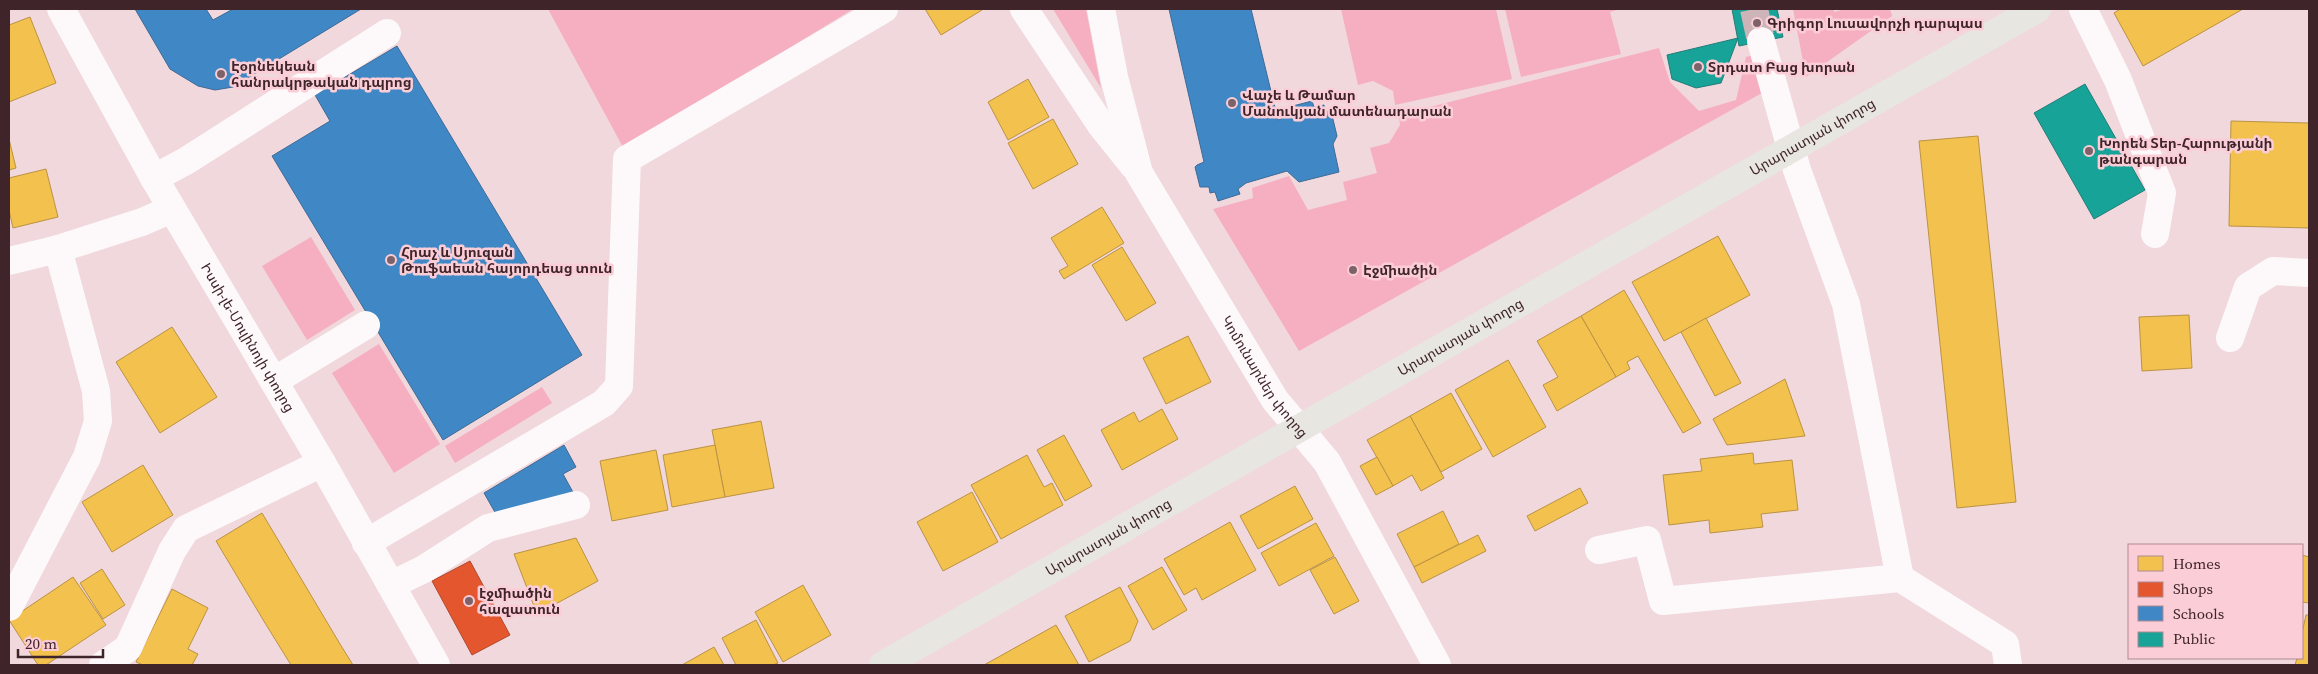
<svg xmlns="http://www.w3.org/2000/svg" width="2318" height="674" font-family="'Source Serif 4','Noto Sans Armenian',serif">
<style>
.green{fill:#f6afc0}
.homes{fill:#f2c14e;stroke:#bc9243}
.shops{fill:#e4572e;stroke:#b2482d}
.schools{fill:#3f88c5;stroke:#3f6a96}
.public{fill:#17a398;stroke:#237d77}
.lines{fill:none;stroke-linecap:round;stroke-linejoin:round}
.minor-tunnel{stroke:#cdb4b9;stroke-width:28;stroke-dasharray:28 14;stroke-linecap:butt}
.minor{stroke:#fdf9fa;stroke-width:28}
.major{stroke:#e8e6e1;stroke-width:28}
.poi-dot{fill:#7d6369;stroke:#fbced7;stroke-width:2}
.labels{text-anchor:middle;stroke-width:5;stroke-linejoin:round;paint-order:stroke}
.poi-label{font-size:14px;font-weight:bold;fill:#3f242a;stroke:#fbced7;text-anchor:start}
.street-label{font-size:14px;fill:#3f242a;stroke:#fbced7}
</style>
<rect width="100%" height="100%" fill="#f0d8dd"/>
<g class="green">
<polygon points="548,9 853,9 624,149"/>
<polygon points="1053,9 1086,9 1101,88"/>
<polygon points="1341,9 1496,9 1512,79 1395,105 1393,91 1373,81 1358,85"/>
<polygon points="1505,9 1620,9 1610,12 1621,54 1521,77"/>
<polygon points="1793,9 1834,9 1834,12 1845,9 1890,9 1892,16 1806,77"/>
<polygon points="1659,48 1670,82 1699,111 1736,100 1746,57 1753,55 1762,93 1299,351 1213,209 1253,198 1252,188 1289,176 1308,210 1347,200 1343,182 1377,173 1370,148 1389,143 1400,125 1399,115"/>
<polygon points="311,237 355,310 307,340 262,266"/>
<polygon points="379,344 440,444 394,473 332,373"/>
<polygon points="542,387 552,403 455,463 445,446"/>
</g>
<g class="homes">
<polygon points="925,9 981,9 982,10 941,35"/>
<polygon points="2120,9 2243,9 2143,66 2114,13"/>
<polygon points="30,17 56,83 9,102 9,25"/>
<polygon points="1028,79 1049,117 1008,140 988,102"/>
<polygon points="1053,119 1078,164 1033,189 1008,143"/>
<polygon points="2231,121 2309,123 2309,228 2229,226"/>
<polygon points="1978,136 2016,502 1957,508 1919,141"/>
<polygon points="9,139 16,168 9,170"/>
<polygon points="46,169 58,217 13,228 9,210 9,178"/>
<polygon points="1102,207 1124,243 1064,279 1059,271 1068,266 1051,238"/>
<polygon points="1718,236 1750,295 1664,341 1632,282"/>
<polygon points="1122,247 1156,303 1126,321 1092,265"/>
<polygon points="1624,290 1701,423 1683,433 1638,356 1627,362 1630,369 1616,377 1581,316"/>
<polygon points="2189,315 2192,368 2142,371 2139,317"/>
<polygon points="1581,316 1616,377 1557,411 1543,385 1558,377 1537,341"/>
<polygon points="1706,318 1741,383 1715,396 1681,332"/>
<polygon points="172,327 217,397 160,433 116,362"/>
<polygon points="1188,336 1211,382 1166,404 1143,358"/>
<polygon points="1508,360 1546,427 1493,457 1455,390"/>
<polygon points="1785,379 1805,436 1727,445 1713,419"/>
<polygon points="1451,393 1482,449 1441,472 1410,416"/>
<polygon points="1162,409 1178,439 1122,470 1101,430 1134,412 1139,422"/>
<polygon points="1410,416 1444,478 1421,491 1412,475 1393,486 1367,440"/>
<polygon points="761,421 774,488 725,497 712,430"/>
<polygon points="1064,435 1092,486 1065,501 1037,450"/>
<polygon points="715,445 725,497 672,507 663,455"/>
<polygon points="656,450 668,510 612,521 600,461"/>
<polygon points="1753,453 1754,464 1792,460 1798,510 1761,514 1763,527 1710,533 1709,520 1669,525 1663,475 1702,471 1700,459"/>
<polygon points="1027,455 1044,487 1052,483 1063,505 1001,539 971,485"/>
<polygon points="1377,457 1393,486 1376,495 1360,466"/>
<polygon points="143,465 173,515 112,552 82,502"/>
<polygon points="1295,486 1313,519 1258,549 1240,516"/>
<polygon points="1580,488 1588,503 1535,531 1527,516"/>
<polygon points="972,492 998,542 943,571 917,522"/>
<polygon points="1443,511 1459,544 1414,567 1397,534"/>
<polygon points="262,513 340,644 353,665 291,665 265,623 216,541"/>
<polygon points="1230,522 1256,570 1202,600 1196,588 1184,595 1164,559"/>
<polygon points="1316,523 1334,556 1279,586 1261,553"/>
<polygon points="1478,535 1486,551 1422,583 1414,567"/>
<polygon points="576,538 598,581 537,614 514,554"/>
<polygon points="2302,555 2309,557 2309,603 2302,602"/>
<polygon points="1335,557 1359,601 1334,614 1310,570"/>
<polygon points="1162,567 1187,610 1153,630 1128,586"/>
<polygon points="102,569 125,605 103,619 80,583"/>
<polygon points="73,577 106,625 46,665 38,665 9,620"/>
<polygon points="803,585 831,635 783,662 755,612"/>
<polygon points="1120,587 1138,621 1130,641 1089,662 1065,616"/>
<polygon points="172,589 208,608 188,649 198,654 192,665 143,665 136,662"/>
<polygon points="2306,615 2309,615 2309,665 2295,665 2297,658 2302,658 2302,633"/>
<polygon points="756,620 778,663 773,665 736,665 722,638"/>
<polygon points="1056,625 1079,665 984,665"/>
<polygon points="714,647 724,665 682,665"/>
</g>
<polygon class="shops" points="470,561 510,635 472,655 432,581"/>
<g class="schools">
<polygon points="135,9 206,9 213,20 233,9 361,9 233,87 215,90 198,86 170,69"/>
<polygon points="1169,9 1251,9 1278,120 1282,119 1281,115 1289,112 1289,107 1312,101 1314,107 1324,105 1325,112 1331,111 1337,136 1333,144 1339,172 1299,182 1287,171 1246,183 1238,189 1240,194 1218,201 1215,192 1210,193 1209,187 1200,187 1195,167 1197,165 1204,162"/>
<polygon points="397,46 582,355 443,440 272,156 330,121 315,95"/>
<polygon points="564,445 576,467 563,474 574,494 500,521 484,493"/>
</g>
<g class="public">
<polygon points="1732,9 1777,9 1783,37 1739,46"/>
<polygon points="1738,38 1721,83 1696,88 1672,79 1667,55"/>
<polygon points="2085,84 2145,190 2094,219 2034,113"/>
</g>
<g class="lines">
<polyline class="minor-tunnel" points="1754,9 1761,41"/>
<g class="minor">
<path id="s1" d="M61 9 154 178 322 463 436 665"/>
<polyline points="1024,9 1101,125 1133,165"/>
<path id="s2" d="M1101 9 1114 77 1139 173 1275 400 1327 462 1437 665"/>
<polyline points="2083,9 2118,80 2162,193 2155,234"/>
<polyline points="154,178 186,161 387,33"/>
<polyline points="9,261 58,249"/>
<polyline points="2230,338 2248,287 2273,271 2309,273"/>
<polyline points="274,381 366,325"/>
<polyline points="366,543 604,403 619,386 627,159 884,9"/>
<polyline points="1599,550 1647,540 1663,601 1900,578 1846,304 1797,170 1761,41"/>
<polyline points="1900,578 2005,644 2008,665"/>
<polyline points="391,585 424,569 488,528 576,505"/>
<polyline points="9,607 87,457 98,421 96,391 58,249 142,222 172,209"/>
<polyline points="103,665 128,648 172,551 186,529 322,463"/>
</g>
<path class="major" id="s3" d="M883 665 2037 9"/>
</g>
<g class="poi-dot">
<circle cx="1757" cy="23" r="5"/>
<circle cx="1698" cy="67" r="5"/>
<circle cx="221" cy="74" r="5"/>
<circle cx="1232" cy="103" r="5"/>
<circle cx="2089" cy="151" r="5"/>
<circle cx="391" cy="260" r="5"/>
<circle cx="1353" cy="270" r="5"/>
<circle cx="469" cy="601" r="5"/>
</g>
<g class="labels">
<g class="poi-label">
<text x="1767" y="28">Գրիգոր Լուսավորչի դարպաս</text>
<text x="231" y="71">Էօրնեկեան<tspan x="231" dy="16">հանրակրթական դպրոց</tspan></text>
<text x="1708" y="72">Տրդատ Բաց խորան</text>
<text x="1242" y="100">Վաչե և Թամար<tspan x="1242" dy="16">Մանուկյան մատենադարան</tspan></text>
<text x="2099" y="148">Խորեն Տեր-Հարությանի<tspan x="2099" dy="16">թանգարան</tspan></text>
<text x="401" y="257">Հրաչ և Սյուզան<tspan x="401" dy="16">Թուֆաեան հայորդեաց տուն</tspan></text>
<text x="1363" y="275">Էջմիածին</text>
<text x="479" y="598">էջմիածին<tspan x="479" dy="16">հազատուն</tspan></text>
</g>
<g class="street-label">
<text dy="5" stroke="none"><textPath href="#s3" startOffset="1069">Արարատյան փողոց</textPath></text>
<text dy="5" stroke="none"><textPath href="#s3" startOffset="664">Արարատյան փողոց</textPath></text>
<text dy="5" stroke="none"><textPath href="#s1" startOffset="378">Իսսի-լե-Մուլինոյի փողոց</textPath></text>
<text dy="5" stroke="none"><textPath href="#s2" startOffset="408">Կոմունարներ փողոց</textPath></text>
<text dy="5" stroke="none"><textPath href="#s3" startOffset="259">Արարատյան փողոց</textPath></text>
</g>
</g>
<rect width="2318" height="674" fill="none" stroke="#3f242a" stroke-width="20"/>
<rect x="2128" y="544" width="175" height="115" fill="#fbced7" stroke="#b08a92"/>
<rect x="2138" y="556" width="25" height="15" fill="#f2c14e" stroke="#b08a92"/>
<text x="2173" y="569" font-size="15" fill="#3f242a">Homes</text>
<rect x="2138" y="582" width="25" height="15" fill="#e4572e" stroke="#b08a92"/>
<text x="2173" y="594" font-size="15" fill="#3f242a">Shops</text>
<rect x="2138" y="606" width="25" height="15" fill="#3f88c5" stroke="#b08a92"/>
<text x="2173" y="619" font-size="15" fill="#3f242a">Schools</text>
<rect x="2138" y="632" width="25" height="15" fill="#17a398" stroke="#b08a92"/>
<text x="2173" y="644" font-size="15" fill="#3f242a">Public</text>
<path d="M18 649v8h85v-8" fill="none" stroke="#3f242a" stroke-width="2.5"/>
<text x="25" y="649" font-size="15" fill="#3f242a" stroke="#fbced7" stroke-width="4" paint-order="stroke">20 m</text>
</svg>
